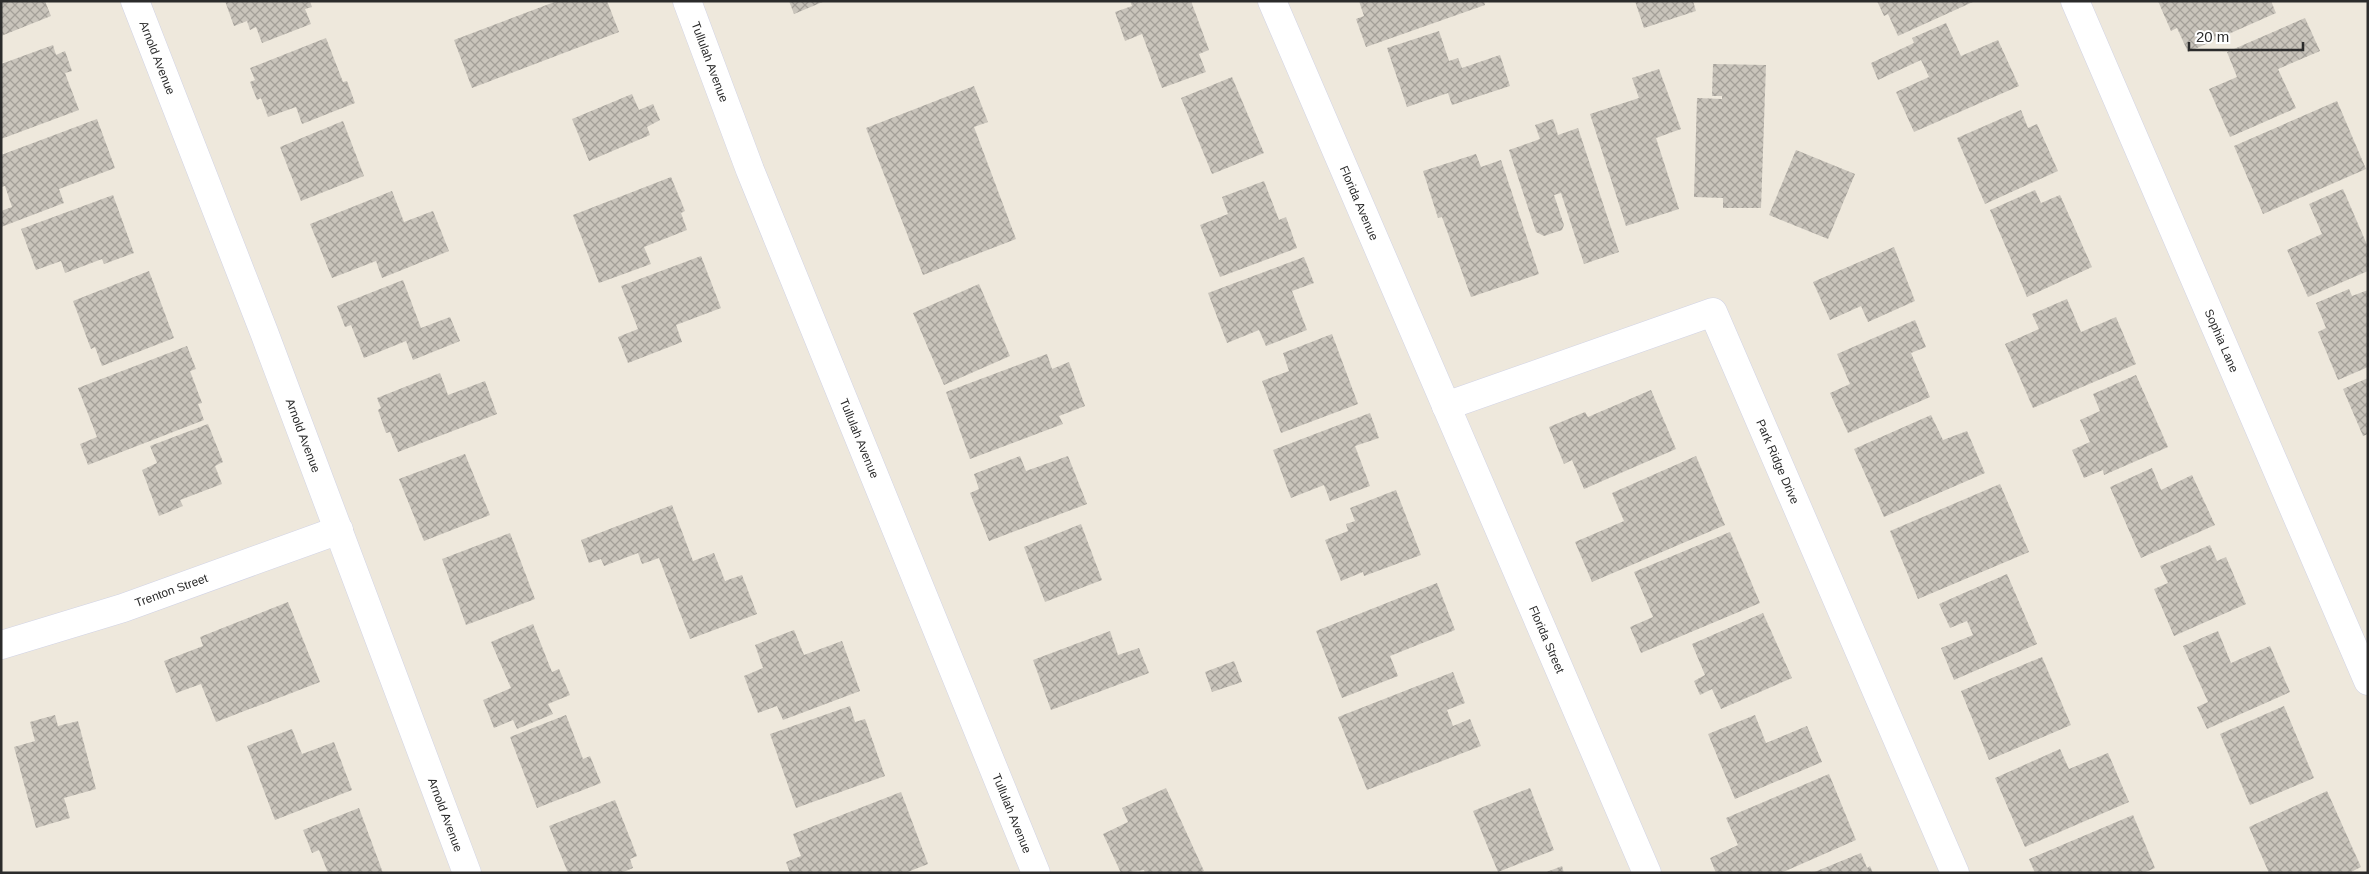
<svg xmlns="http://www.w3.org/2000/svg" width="2369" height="874" font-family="Arial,sans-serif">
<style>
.building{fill:url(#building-cross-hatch)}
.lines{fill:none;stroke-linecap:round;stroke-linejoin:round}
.street-casing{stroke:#d1d3e5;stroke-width:29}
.street{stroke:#fff;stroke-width:28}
.labels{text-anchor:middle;stroke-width:5;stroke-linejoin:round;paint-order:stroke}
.street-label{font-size:12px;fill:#2b2b2b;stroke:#fff}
</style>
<defs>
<pattern id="building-cross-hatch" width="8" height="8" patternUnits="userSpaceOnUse" patternTransform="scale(1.25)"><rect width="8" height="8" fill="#c9c4bb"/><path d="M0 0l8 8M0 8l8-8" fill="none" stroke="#a39f98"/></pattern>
</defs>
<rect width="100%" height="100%" fill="#eee8dc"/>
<g class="building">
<polygon points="1,1 45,1 51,16 1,36"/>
<polygon points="225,1 310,1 312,7 305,9 311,24 262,43 256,27 250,30 247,21 234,26"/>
<polygon points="557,1 607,1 619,32 472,88 454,40"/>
<polygon points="789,1 825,1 794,14"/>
<polygon points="1130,1 1191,1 1209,50 1199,54 1206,72 1162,88 1142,34 1125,41 1115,12 1132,6"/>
<polygon points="1359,1 1484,1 1485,5 1366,47 1356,19 1364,16"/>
<polygon points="1635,1 1693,1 1696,11 1644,28"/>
<polygon points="1877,1 1975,1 1898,36 1888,14 1884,16"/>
<polygon points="2158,1 2271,1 2276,13 2188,52 2177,28 2171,31"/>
<polygon points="2305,18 2320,51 2278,69 2296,108 2230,137 2209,89 2237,77 2227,52"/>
<polygon points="1946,23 1961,56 1998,40 2019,86 1914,132 1896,92 1929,77 1921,60 1878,80 1871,63 1914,43 1912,38"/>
<polygon points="1439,31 1449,61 1458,58 1462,68 1500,55 1510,86 1452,105 1448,93 1407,107 1387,48"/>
<polygon points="326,38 343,82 347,81 355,103 302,124 296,107 268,117 261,98 257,100 250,82 255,80 250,68"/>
<polygon points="53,45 56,55 65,51 72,71 65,73 79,110 1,139 1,64"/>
<polygon points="1713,64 1766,65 1761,208 1723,208 1723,198 1694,197 1697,98 1722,99 1722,96 1712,96"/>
<polygon points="1659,69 1681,129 1656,138 1679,209 1626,226 1590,114 1639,98 1632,78"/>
<polygon points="1232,77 1264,153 1212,174 1181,98"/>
<polygon points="974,86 988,122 974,127 1016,239 923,275 866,128"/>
<polygon points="632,94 639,110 653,104 660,120 647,127 650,135 589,161 572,119"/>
<polygon points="2337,101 2366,169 2263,214 2234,146"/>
<polygon points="2021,110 2028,128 2037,124 2058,171 1985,204 1957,138"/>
<polygon points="97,119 115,168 59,189 64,203 1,227 1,211 12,207 5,186 1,187 1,155"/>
<polygon points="1553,119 1558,135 1578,128 1619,252 1584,264 1561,193 1554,195 1564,225 1562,230 1544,236 1536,232 1509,150 1540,139 1535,125"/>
<polygon points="343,121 364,176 301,201 280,147"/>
<polygon points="1796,150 1855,174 1828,239 1769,215"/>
<polygon points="1476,154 1481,167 1501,160 1539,274 1471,297 1442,217 1438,218 1423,171"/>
<polygon points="671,177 685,211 681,213 687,230 644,247 651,264 599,283 573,215"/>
<polygon points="1264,181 1279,220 1286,217 1297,248 1220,277 1200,225 1228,214 1222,197"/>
<polygon points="2343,189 2368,247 2368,271 2308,297 2287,250 2322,234 2309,204"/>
<polygon points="2035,190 2041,203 2060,195 2092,267 2027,297 1990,210"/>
<polygon points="392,191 404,222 433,211 449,251 382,278 376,261 332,278 310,224"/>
<polygon points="113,195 134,253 104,264 102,259 65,273 61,261 36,270 21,229"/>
<polygon points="1894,247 1915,301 1868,322 1861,306 1830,320 1813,282"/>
<polygon points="701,256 721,308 676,325 682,342 628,363 618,337 638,329 621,286"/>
<polygon points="1304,257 1314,283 1292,291 1307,330 1266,346 1259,330 1227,343 1208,293"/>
<polygon points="149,271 174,338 102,366 95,347 91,349 73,301"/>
<polygon points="403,280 421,328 450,317 460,341 413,360 406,341 364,358 351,325 345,327 337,306"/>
<polygon points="979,284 1010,356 944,385 913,313"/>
<polygon points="2349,289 2352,296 2368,290 2368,367 2338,380 2318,332 2326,328 2316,303"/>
<polygon points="2067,299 2081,332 2116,317 2136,364 2033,408 2005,344 2039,329 2032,314"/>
<polygon points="1915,320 1926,347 1911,353 1930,397 1848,433 1830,393 1850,384 1837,354"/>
<polygon points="1332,334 1358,404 1281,433 1262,381 1289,371 1283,353"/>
<polygon points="187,346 196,369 190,371 202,403 198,404 204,420 88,465 80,444 97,437 78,388"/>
<polygon points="1047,354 1052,369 1069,362 1085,406 1059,416 1063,424 970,459 946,392"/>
<polygon points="440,373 448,395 485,381 497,414 398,452 390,432 386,433 378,410 381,408 377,398"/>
<polygon points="2136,375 2168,447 2104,475 2103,470 2084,478 2072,450 2090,442 2080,420 2100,411 2093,394"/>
<polygon points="2368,378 2368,434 2363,436 2343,389"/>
<polygon points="1651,390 1676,449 1584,489 1572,460 1564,464 1549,427 1585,412 1588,417"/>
<polygon points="1370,413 1379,438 1355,446 1370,486 1330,501 1324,485 1291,498 1273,450"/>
<polygon points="1931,415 1943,440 1967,431 1985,473 1884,517 1854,449"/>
<polygon points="208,424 223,462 215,466 222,484 180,500 183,506 159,516 142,470 157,463 150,446"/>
<polygon points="465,454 490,515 424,541 399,479"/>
<polygon points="1020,456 1026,471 1068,456 1087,504 989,541 970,493 979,489 974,474"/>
<polygon points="1696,456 1725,525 1592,582 1575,542 1624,521 1612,493"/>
<polygon points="2152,468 2161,490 2192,475 2215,525 2141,558 2110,487"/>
<polygon points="2000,484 2029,552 1918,599 1890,531"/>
<polygon points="1396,490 1421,555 1364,576 1363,572 1341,581 1325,540 1348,531 1346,524 1355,521 1350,508"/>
<polygon points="672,505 693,561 714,553 725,581 742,575 757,614 690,639 659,558 642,564 638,553 604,566 601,559 589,563 581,540"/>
<polygon points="1081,524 1102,580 1045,602 1024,547"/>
<polygon points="1730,532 1760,603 1641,653 1630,627 1653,617 1634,572"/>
<polygon points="510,533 535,599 466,625 442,559"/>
<polygon points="2210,545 2217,561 2226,557 2246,604 2174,636 2154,589 2168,583 2160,566"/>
<polygon points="2007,574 2037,644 1954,680 1941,648 1973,635 1967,621 1950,628 1939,604"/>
<polygon points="1437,583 1455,630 1390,656 1398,676 1342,698 1316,631"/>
<polygon points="288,602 320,682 216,722 201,684 176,693 164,661 203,646 200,637"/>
<polygon points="1763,613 1792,678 1721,709 1712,689 1700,695 1694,681 1705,675 1692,644"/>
<polygon points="533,624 552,672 559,669 570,695 548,704 553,714 517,729 513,720 494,728 483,700 511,688 491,642"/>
<polygon points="794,630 804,655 842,641 860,691 783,720 777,706 758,713 744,676 763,668 755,645"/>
<polygon points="1110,631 1118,655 1139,648 1149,673 1051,710 1033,660"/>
<polygon points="2218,631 2231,663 2270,646 2290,692 2207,729 2197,707 2208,702 2183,646"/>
<polygon points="2042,657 2071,725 1989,760 1961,691"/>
<polygon points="1234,661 1242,682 1212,692 1205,672"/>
<polygon points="1453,672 1465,703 1447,710 1453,726 1470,719 1481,746 1367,790 1338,717"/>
<polygon points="850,706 855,722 865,719 885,776 796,808 770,734"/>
<polygon points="2284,706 2314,778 2250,805 2220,734"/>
<polygon points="55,715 58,726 78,721 96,789 64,798 70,818 36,828 14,747 35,741 30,722"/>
<polygon points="566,715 583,759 590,756 601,783 537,808 510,737"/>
<polygon points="1755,715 1766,743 1807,726 1822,762 1735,799 1708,734"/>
<polygon points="292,729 302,754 334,742 352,790 275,820 247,746"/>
<polygon points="2060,749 2069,769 2108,753 2129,802 2025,847 1995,778"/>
<polygon points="1829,774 1856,840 1781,873 1716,873 1710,858 1738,845 1726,818"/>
<polygon points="1166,788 1204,871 1200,873 1145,873 1144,870 1121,873 1103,834 1128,822 1122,808"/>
<polygon points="1530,788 1554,850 1498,872 1473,811"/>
<polygon points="2327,791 2361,867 2349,873 2269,873 2249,827"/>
<polygon points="901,792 928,864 905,873 790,873 786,862 801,856 793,834"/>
<polygon points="615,800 637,856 630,859 633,868 621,873 568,873 549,826"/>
<polygon points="359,808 383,873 328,873 319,850 312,853 303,830"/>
<polygon points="2133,815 2155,868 2143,873 2035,873 2029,859"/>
<polygon points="1861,853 1867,868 1870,866 1873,873 1812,873"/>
<polygon points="1562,866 1564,873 1544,873"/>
</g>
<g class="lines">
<g class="street-casing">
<g id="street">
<path id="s1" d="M135 1 264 332 467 873"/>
<path id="s2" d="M687 1 750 170 1036 873"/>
<path id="s3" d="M1272 1 1647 873"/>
<path id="s4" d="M2075 1 2368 681"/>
<path id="s5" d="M1446 406 1713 312 1955 873"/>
<path id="s6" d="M1 645 123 608 339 530"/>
</g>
</g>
<use href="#street" class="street"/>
</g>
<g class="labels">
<g class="street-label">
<text dy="4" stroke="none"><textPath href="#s1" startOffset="61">Arnold Avenue</textPath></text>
<text dy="4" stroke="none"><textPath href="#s2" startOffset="65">Tullulah Avenue</textPath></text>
<text dy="4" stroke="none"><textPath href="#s3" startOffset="220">Florida Avenue</textPath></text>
<text dy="4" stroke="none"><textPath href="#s4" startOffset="370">Sophia Lane</textPath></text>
<text dy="4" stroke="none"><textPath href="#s1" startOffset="466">Arnold Avenue</textPath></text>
<text dy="4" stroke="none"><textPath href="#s2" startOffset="470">Tullulah Avenue</textPath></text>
<text dy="4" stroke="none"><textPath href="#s5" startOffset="446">Park Ridge Drive</textPath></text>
<text dy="4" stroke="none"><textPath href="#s6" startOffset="179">Trenton Street</textPath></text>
<text dy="4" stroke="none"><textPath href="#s3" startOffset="695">Florida Street</textPath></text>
<text dy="4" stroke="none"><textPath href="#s2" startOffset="875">Tullulah Avenue</textPath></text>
<text dy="4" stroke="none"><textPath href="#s1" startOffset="871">Arnold Avenue</textPath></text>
</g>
</g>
<rect width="2369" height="874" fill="none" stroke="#2b2b2b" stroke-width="5"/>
<path d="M2189 42v8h114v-8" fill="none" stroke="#2b2b2b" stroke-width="2.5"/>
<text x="2196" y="42" font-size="15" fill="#2b2b2b" stroke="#ffffff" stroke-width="4" paint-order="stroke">20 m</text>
</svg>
